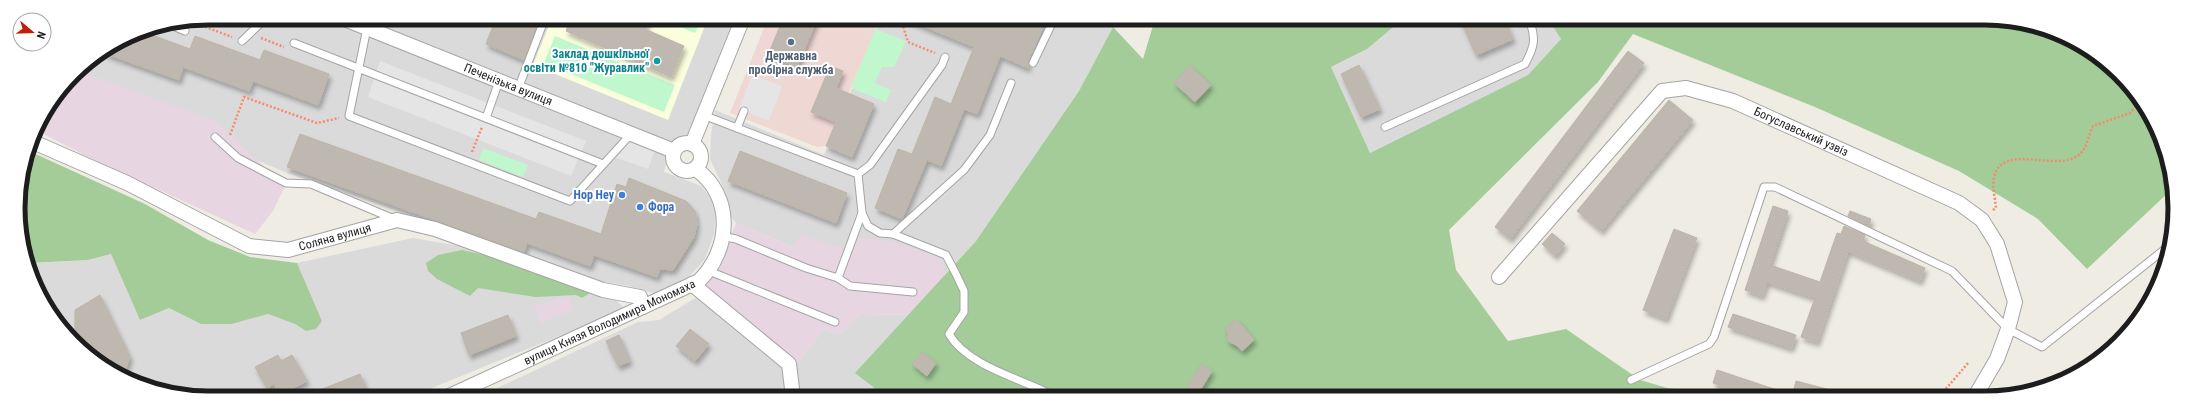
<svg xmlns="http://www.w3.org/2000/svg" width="2193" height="416" font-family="'Roboto Condensed',sans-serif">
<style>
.residential{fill:#dbdada}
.commercial{fill:#efd7d3}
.industrial{fill:#e7d5e2}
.education{fill:#fafedd}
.forest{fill:#a3cc99}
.park{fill:#c1f7cc}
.parking{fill:#e5e5e5}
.building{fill:#beb8b0;stroke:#bfb4a6;filter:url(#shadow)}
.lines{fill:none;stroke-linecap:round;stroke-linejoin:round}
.service-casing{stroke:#a4a4a4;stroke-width:9}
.minor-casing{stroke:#a4a4a4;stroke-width:16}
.path{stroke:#f58b6d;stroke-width:2.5;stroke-dasharray:2 2;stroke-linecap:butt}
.service{stroke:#fff;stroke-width:7}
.minor{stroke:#fff;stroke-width:14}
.service-dot{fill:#5c6f8a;stroke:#fff;stroke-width:1.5}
.culture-dot{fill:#0f9aa8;stroke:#fff;stroke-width:1.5}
.shop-dot{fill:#3f7fe0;stroke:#fff;stroke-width:1.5}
.labels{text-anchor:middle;stroke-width:4;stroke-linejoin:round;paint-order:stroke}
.culture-label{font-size:12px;font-weight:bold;fill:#0d838f;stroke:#fff;text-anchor:end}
.service-label{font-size:12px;font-weight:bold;fill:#4e5e75;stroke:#fff}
.street-label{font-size:12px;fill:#1d1d1d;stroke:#fff}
.shop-label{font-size:12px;font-weight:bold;fill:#366cbe;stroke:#fff;text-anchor:end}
.rim{fill:none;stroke:#1d1d1d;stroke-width:5}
</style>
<defs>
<filter id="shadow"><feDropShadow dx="2.5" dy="4.5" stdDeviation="2" flood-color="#0004"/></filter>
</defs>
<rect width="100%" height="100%" fill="#eeece3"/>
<g class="residential">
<polygon points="208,18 736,18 690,133 672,141 664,172 701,186 716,204 714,234 705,259 687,279 659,295 629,286 600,281 287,173 69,81 74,73 136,32"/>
<polygon points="881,19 1115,19 1113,27 1079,91 976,241 944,275 853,251 793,247 736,223 731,217 725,191 710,159 711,135 715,110 824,155"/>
<polygon points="1403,19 1548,19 1561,39 1528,75 1370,153 1331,67 1367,49"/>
<polygon points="413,238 478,249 615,299 625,309 410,397 183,396 124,378 65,333 28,269 27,263 88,260 111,254 140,320 169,308 201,324 232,324 268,314 295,324 306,331 322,321 297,263"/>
<polygon points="697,297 796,366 823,329 840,334 859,314 916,315 1284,397 478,397 638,322 659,320"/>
</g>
<polygon class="commercial" points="768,18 880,19 826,146 817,147 730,113"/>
<g class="industrial">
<polygon points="78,71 214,120 285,186 273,211 255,234 94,160 36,130 74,73"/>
<polygon points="736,223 793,247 800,235 853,251 860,237 899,243 942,258 946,283 916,315 859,314 840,334 823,329 796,366 789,364 699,290 725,250"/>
<polygon points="569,296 573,310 541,324 534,306"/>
</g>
<polygon class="education" points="552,18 708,18 668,120 533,65"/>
<g class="forest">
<polygon points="1155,19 1403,19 1367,49 1331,67 1370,153 1528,75 1561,39 1548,19 2010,20 2080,43 2136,92 2168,159 2171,190 2087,269 2038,219 1959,171 1815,107 1633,34 1598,82 1449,230 1456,270 1508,341 1566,329 1640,380 1667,388 1734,397 886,397 855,373 976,241 1079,91 1113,27 1143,59"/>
<polygon points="29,151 145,204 208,240 250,257 297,263 322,321 316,329 306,331 295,324 268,314 232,324 201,324 169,308 140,320 111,254 88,260 27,263 18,196"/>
<polygon points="462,250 498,258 590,293 582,298 576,295 536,297 478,288 470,296 437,279 428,271 426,263 438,255"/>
</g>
<g class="park">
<polygon points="659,18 702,18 695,33"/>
<polygon points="875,29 906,41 894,67 882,67 875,83 891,90 886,102 851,88"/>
<polygon points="555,36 675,85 664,112 544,63"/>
<polygon points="483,148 528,165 523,177 479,160"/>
</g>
<g class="parking">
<polygon points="380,61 586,141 571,176 368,97"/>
<polygon points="752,75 782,86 769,121 739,109"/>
<polygon points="631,134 657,145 648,169 611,156"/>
</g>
<g class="building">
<polygon points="496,18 540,18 524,60 486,44"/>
<polygon points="571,18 649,18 645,29 684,46 671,77 566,31"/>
<polygon points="783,19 817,19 797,67 768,55"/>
<polygon points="906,19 1047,19 1028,61 1028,68 1000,56 977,114 964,109 941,166 927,160 902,219 875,208 898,149 912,154 935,97 951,104 974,47"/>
<polygon points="1460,19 1504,19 1513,39 1476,55"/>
<polygon points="141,31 190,49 195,36 260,60 264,50 329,74 318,105 253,81 249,91 183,67 179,80 104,53 136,32"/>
<polygon points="1628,51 1644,63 1510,239 1495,227"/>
<polygon points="1189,65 1211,85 1195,102 1174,83"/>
<polygon points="1359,65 1380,109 1361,117 1341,74"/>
<polygon points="830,66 843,71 836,88 874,104 852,157 826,146 836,122 811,112"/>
<polygon points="1669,100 1693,120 1601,231 1577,211"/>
<polygon points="300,134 536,219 539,212 601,234 617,184 626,187 629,178 686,201 695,211 697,224 694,237 673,270 660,269 657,277 594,255 590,266 527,243 524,252 287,167"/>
<polygon points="740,151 847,193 836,223 728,181"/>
<polygon points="1773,206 1788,211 1770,265 1820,282 1837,233 1841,234 1844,226 1865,235 1863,241 1925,268 1920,281 1848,251 1817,342 1801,337 1815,298 1767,282 1762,296 1745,290"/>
<polygon points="1850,211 1871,219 1869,226 1848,216"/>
<polygon points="1674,229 1697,238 1666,319 1643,310"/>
<polygon points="1552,233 1565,244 1555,256 1542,244"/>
<polygon points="100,295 130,357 123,377 75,341 75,310"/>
<polygon points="1733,314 1796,335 1791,348 1728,327"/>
<polygon points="508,315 516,336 469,355 461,333"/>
<polygon points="1235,319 1242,325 1254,340 1242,351 1236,345 1229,342 1227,338 1228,334 1225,328"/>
<polygon points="690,329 709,344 695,361 676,346"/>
<polygon points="619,335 630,361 618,366 606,341"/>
<polygon points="922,352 936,363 927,376 912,364"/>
<polygon points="278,355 281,361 292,355 307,381 280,395 274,384 267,388 255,367"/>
<polygon points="1201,364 1212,371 1198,394 1187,387"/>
<polygon points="1717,370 1792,395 1792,397 1756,397 1713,383"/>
<polygon points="360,374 369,397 305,396"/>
<polygon points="1796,381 1842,393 1842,397 1792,397"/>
</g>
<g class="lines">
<g class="service-casing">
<g id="service">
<polyline points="171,25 185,31"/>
<polyline points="367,28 349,116 570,201 631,134"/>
<polyline points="242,41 266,18"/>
<polyline points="294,43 603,164"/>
<polyline points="1033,63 1054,19"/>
<polyline points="518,89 545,18"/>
<polyline points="703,115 858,174"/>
<polyline points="486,118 499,81"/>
<path d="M1385 127 1525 64C1535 46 1536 38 1529 19"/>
<polyline points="737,128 744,111"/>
<polyline points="215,137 238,158 286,183 311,184 394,219"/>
<path d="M858 174 862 213 868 226 880 233 893 234 946 255 956 274 964 291V312L949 334C968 367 1024 379 1056 397"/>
<polyline points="858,174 870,165 942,65 945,57"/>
<polyline points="893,234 964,170 990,135 1011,83"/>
<polyline points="722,236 736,239 806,268 838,278 850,286 913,292"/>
<polyline points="709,271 835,322"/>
<polyline points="838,278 862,213"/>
<polyline points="1631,380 1709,344 1714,337 1764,187 1775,187 1952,271 2008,329 2042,347 2170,245"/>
<polyline points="1034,397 1039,389"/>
</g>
</g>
<g class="minor-casing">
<g id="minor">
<path id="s1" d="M342 18 674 151"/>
<path id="s2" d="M31 141 127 183 249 246 288 250 397 220 435 229 603 290 640 297 643 307"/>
<circle cx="687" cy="157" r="14"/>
<polyline points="692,144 743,18"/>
<path id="s3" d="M1499 277 1662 91 1686 88 1733 101 1959 203 1982 220 1997 244 2015 302 2008 329 1997 359 1974 398"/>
<polyline points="692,284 789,364 793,397"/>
<path id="s4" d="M447 397 699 281C731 249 734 197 696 169"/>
</g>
</g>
<g class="path">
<polyline points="902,19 902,23 908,42 935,53"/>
<polyline points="194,26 198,24 232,37"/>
<polyline points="261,38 284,47"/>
<polyline points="230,135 244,97 317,123 339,118"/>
<polyline points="472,152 482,127"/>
<polyline points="19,195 19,202"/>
<path d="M1993 210 1996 208C1995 198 1992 186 1994 177 2003 141 2057 174 2080 154 2086 149 2089 134 2093 126L2130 113 2140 102"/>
<polyline points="1625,397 1629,391"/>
<polyline points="1938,398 1969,362"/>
</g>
<use href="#service" class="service"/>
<use href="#minor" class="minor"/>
</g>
<circle class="service-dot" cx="791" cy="42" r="4"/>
<circle class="culture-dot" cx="657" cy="61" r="4"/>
<g class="shop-dot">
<circle cx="622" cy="195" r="4"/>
<circle cx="640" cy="207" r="4"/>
</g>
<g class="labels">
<g class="culture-label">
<text x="649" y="58">Заклад дошкільної<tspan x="649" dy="14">освіти №810 "Журавлик"</tspan></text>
</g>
<g class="service-label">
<text x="791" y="60">Державна<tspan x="791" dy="14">пробірна служба</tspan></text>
</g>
<g class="street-label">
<text dy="4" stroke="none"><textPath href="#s1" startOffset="179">Печенізька вулиця</textPath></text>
<text dy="4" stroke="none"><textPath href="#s3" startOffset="395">Богуславський узвіз</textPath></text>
<text dy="4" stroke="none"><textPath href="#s2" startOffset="330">Соляна вулиця</textPath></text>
<text dy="4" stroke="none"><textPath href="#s4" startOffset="179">вулиця Князя Володимира Мономаха</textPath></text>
</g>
<g class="shop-label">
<text x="614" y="199">Hop Hey</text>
<text x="648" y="211" text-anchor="start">Фора</text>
</g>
</g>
<path d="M0 0H2193V416H0ZM208 25H1985A183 183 0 0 1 2168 208V208A183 183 0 0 1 1985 391H208A183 183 0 0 1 25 208V208A183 183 0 0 1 208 25Z" fill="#fff" fill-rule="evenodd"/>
<path class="rim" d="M208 25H1985A183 183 0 0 1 2168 208V208A183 183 0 0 1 1985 391H208A183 183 0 0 1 25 208V208A183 183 0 0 1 208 25Z"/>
<g transform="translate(32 32) rotate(109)"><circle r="19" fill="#ffffff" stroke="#a5a5a5"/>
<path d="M0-3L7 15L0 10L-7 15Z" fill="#c41c07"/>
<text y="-6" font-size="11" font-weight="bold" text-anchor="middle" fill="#1d1d1d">N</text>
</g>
</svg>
